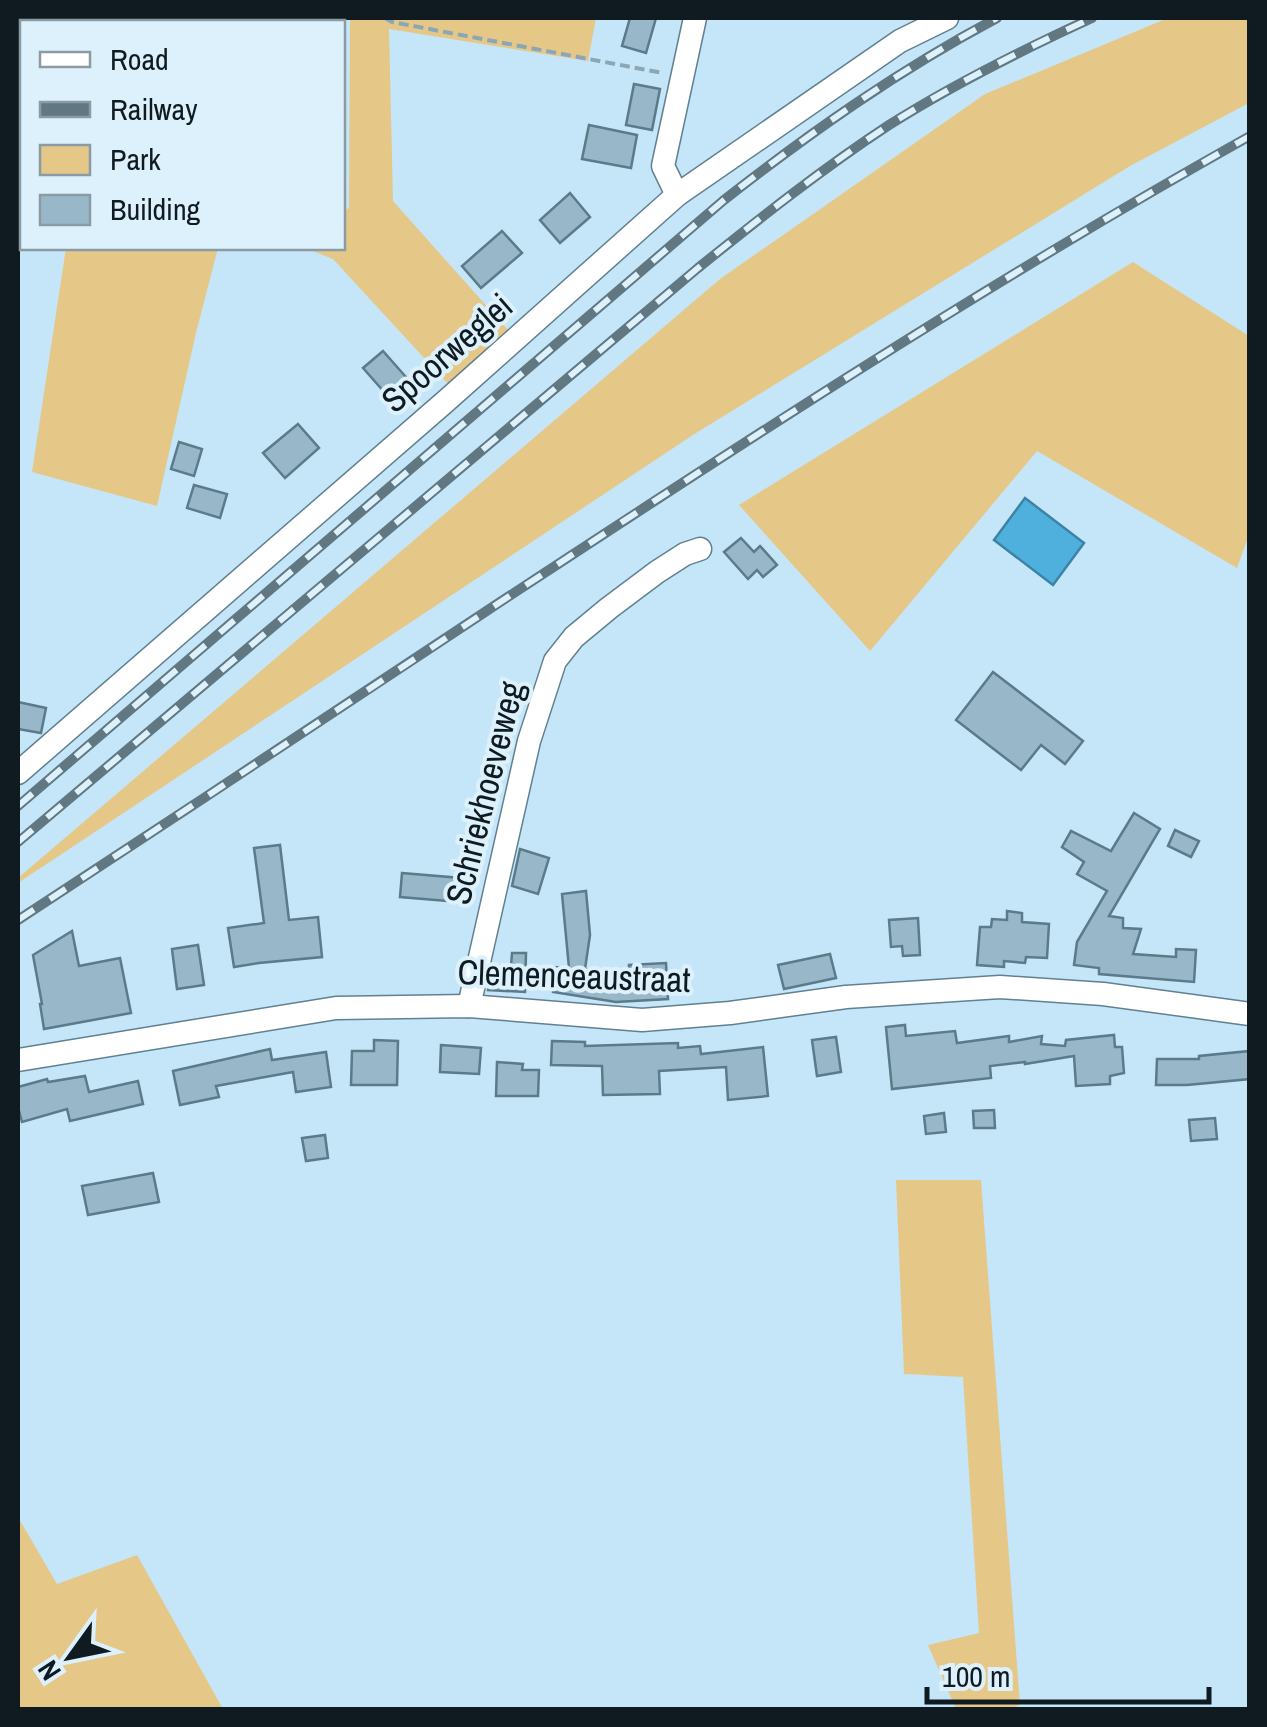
<svg xmlns="http://www.w3.org/2000/svg" width="1267" height="1727" font-family="'Archivo Narrow',sans-serif">
<style>
.green{fill:#e5c888}
.water{fill:#50b0dd;stroke:#3c83a5;stroke-width:2.5}
.building{fill:#98b8c9;stroke:#5b7a8a;stroke-width:2.5}
.lines{fill:none;stroke-linecap:round;stroke-linejoin:round}
.street-casing{stroke:#618090;stroke-width:25}
.path{stroke:#8ba6b5;stroke-width:4;stroke-dasharray:10 5;stroke-linecap:butt}
.street{stroke:#fff;stroke-width:22}
.rail-casing{stroke:#617782;stroke-width:10}
.rail{stroke:#ddf1fc;stroke-width:6;stroke-dasharray:19;stroke-linecap:butt}
.labels{text-anchor:middle;stroke-width:8;stroke-linejoin:round;paint-order:stroke}
.street-label{font-size:35px;fill:#0f1b21;stroke:#ddf1fc}
</style>
<rect width="100%" height="100%" fill="#c4e6f8"/>
<g class="green">
<polygon points="350,18 596,18 588,61 389,29 393,201 508,330 448,384 333,259 305,248 342,248 343,213 349,207"/>
<polygon points="1168,18 1249,18 1249,103 1130,166 696,433 18,883 18,878 720,279 985,94"/>
<polygon points="66,248 218,248 196,333 157,506 32,472"/>
<polygon points="1133,262 1249,336 1250,532 1237,568 1037,451 870,651 739,505"/>
<polygon points="896,1180 981,1180 1020,1705 1008,1709 956,1709 928,1645 979,1633 963,1377 904,1374"/>
<polygon points="18,1517 57,1584 137,1555 223,1709 18,1709"/>
</g>
<polygon class="water" points="1025,498 1084,543 1053,585 994,540"/>
<g class="building">
<polygon points="630,18 656,18 646,53 622,46"/>
<polygon points="634,84 660,89 652,130 626,125"/>
<polygon points="589,125 637,135 631,168 582,159"/>
<polygon points="570,193 590,217 560,243 540,220"/>
<polygon points="502,231 522,253 481,288 462,266"/>
<polygon points="383,351 413,385 393,402 363,368"/>
<polygon points="298,424 319,448 285,478 263,453"/>
<polygon points="179,442 202,449 194,476 171,469"/>
<polygon points="194,485 227,494 220,518 187,508"/>
<polygon points="741,538 754,552 760,546 777,565 763,577 757,570 748,579 724,552"/>
<polygon points="993,672 1083,741 1065,764 1041,745 1021,770 956,720"/>
<polygon points="18,702 46,708 41,733 18,729"/>
<polygon points="1134,813 1160,829 1109,916 1123,918 1123,928 1141,929 1133,954 1176,957 1176,949 1196,950 1194,982 1099,974 1099,968 1074,965 1077,942 1107,891 1077,874 1084,862 1062,847 1071,831 1111,851"/>
<polygon points="1175,830 1199,841 1191,857 1168,846"/>
<polygon points="280,845 289,920 318,917 322,957 259,963 234,967 228,928 264,923 254,848"/>
<polygon points="520,849 549,858 538,894 512,886"/>
<polygon points="402,873 461,878 459,902 400,897"/>
<polygon points="586,891 590,935 585,969 597,971 595,979 629,977 629,965 666,963 668,999 616,1002 553,992 554,967 569,968 562,894"/>
<polygon points="1007,911 1022,913 1022,922 1049,924 1047,958 1026,957 1025,963 1004,961 1004,967 977,965 980,927 991,927 992,919 1007,920"/>
<polygon points="918,918 920,955 903,956 902,946 891,947 889,920"/>
<polygon points="72,931 79,966 120,958 131,1013 44,1029 40,1004 42,1004 33,955"/>
<polygon points="198,945 204,985 177,989 172,949"/>
<polygon points="512,953 526,953 525,992 488,990 494,965 511,966"/>
<polygon points="830,954 836,978 784,989 778,965"/>
<polygon points="905,1025 906,1036 955,1031 957,1043 1009,1036 1009,1042 1042,1036 1041,1044 1065,1046 1066,1040 1114,1035 1115,1047 1122,1047 1124,1073 1110,1076 1110,1084 1076,1086 1074,1056 1025,1064 1025,1062 990,1066 991,1078 892,1089 886,1027"/>
<polygon points="836,1037 841,1072 817,1076 812,1040"/>
<polygon points="374,1040 398,1041 397,1085 351,1085 352,1051 374,1051"/>
<polygon points="552,1041 585,1042 585,1046 678,1043 678,1048 700,1046 701,1054 763,1047 768,1096 728,1100 726,1067 659,1071 660,1094 603,1095 602,1066 551,1065"/>
<polygon points="441,1045 481,1048 479,1074 440,1072"/>
<polygon points="270,1049 272,1060 326,1052 331,1087 296,1092 293,1072 216,1086 219,1097 180,1105 173,1071"/>
<polygon points="1250,1051 1250,1079 1187,1085 1156,1085 1157,1059 1199,1059 1199,1056"/>
<polygon points="497,1062 523,1064 522,1070 539,1070 538,1096 496,1096"/>
<polygon points="85,1076 89,1092 138,1081 143,1104 70,1121 67,1109 22,1122 18,1107 18,1087 47,1079 48,1082"/>
<polygon points="994,1110 995,1128 974,1128 973,1111"/>
<polygon points="944,1113 946,1132 926,1134 924,1116"/>
<polygon points="1215,1118 1217,1139 1191,1141 1189,1120"/>
<polygon points="325,1135 328,1158 306,1161 302,1138"/>
<polygon points="153,1173 159,1202 88,1215 82,1186"/>
</g>
<g class="lines">
<g class="street-casing">
<g id="street">
<polyline points="677,195 663,166 695,18"/>
<polyline points="18,773 446,401 677,195 900,41 947,18"/>
<polyline points="469,1006 529,741 555,661 574,637 609,608 657,572 685,554 700,549"/>
<polyline points="18,1060 336,1008 469,1006 642,1020 730,1013 846,997 1000,987 1103,994 1250,1014"/>
</g>
</g>
<polyline class="path" points="385,18 392,22 663,73"/>
<use href="#street" class="street"/>
<g class="rail-casing">
<g id="rail">
<path d="M18 806 724 200C811 132 899 70 997 18"/>
<path d="M18 842 698 268C760 218 822 169 889 125 954 84 1022 50 1092 18"/>
<path d="M18 920C174 818 330 715 485 612 736 447 987 283 1250 136"/>
</g>
</g>
<use href="#rail" class="rail"/>
</g>
<g class="labels">
<g class="street-label">
<text transform="translate(447 353) rotate(-41)" y="12">Spoorweglei</text>
<text transform="translate(485 793) rotate(-76)" y="12">Schriekhoeveweg</text>
<text transform="translate(574 976) rotate(2)" y="12">Clemenceaustraat</text>
</g>
</g>
<rect width="1267" height="1727" fill="none" stroke="#0f1b21" stroke-width="40"/>
<rect x="20" y="20" width="325" height="230" fill="#ddf1fc" stroke="#8b9ba4" stroke-width="2.5"/>
<rect x="40" y="52" width="50" height="15" fill="#ffffff" stroke="#8b9ba4" stroke-width="2.5"/>
<text x="110" y="70" font-size="30" fill="#0f1b21">Road</text>
<rect x="40" y="102" width="50" height="15" fill="#617782" stroke="#8b9ba4" stroke-width="2.5"/>
<text x="110" y="120" font-size="30" fill="#0f1b21">Railway</text>
<rect x="40" y="145" width="50" height="30" fill="#e5c888" stroke="#8b9ba4" stroke-width="2.5"/>
<text x="110" y="170" font-size="30" fill="#0f1b21">Park</text>
<rect x="40" y="195" width="50" height="30" fill="#98b8c9" stroke="#8b9ba4" stroke-width="2.5"/>
<text x="110" y="220" font-size="30" fill="#0f1b21">Building</text>
<g transform="translate(70 1657) rotate(237)" stroke="#ddf1fc" stroke-width="8" paint-order="stroke">
<path d="M0-8L18 38L0 25L-18 38Z" fill="#0f1b21"/>
<text y="-15" font-size="28" font-weight="bold" text-anchor="middle" fill="#0f1b21">N</text>
</g>
<path d="M927 1687v15h282v-15" fill="none" stroke="#0f1b21" stroke-width="5"/>
<text x="942" y="1687" font-size="30" fill="#0f1b21" stroke="#ddf1fc" stroke-width="8" paint-order="stroke">100 m</text>
</svg>
